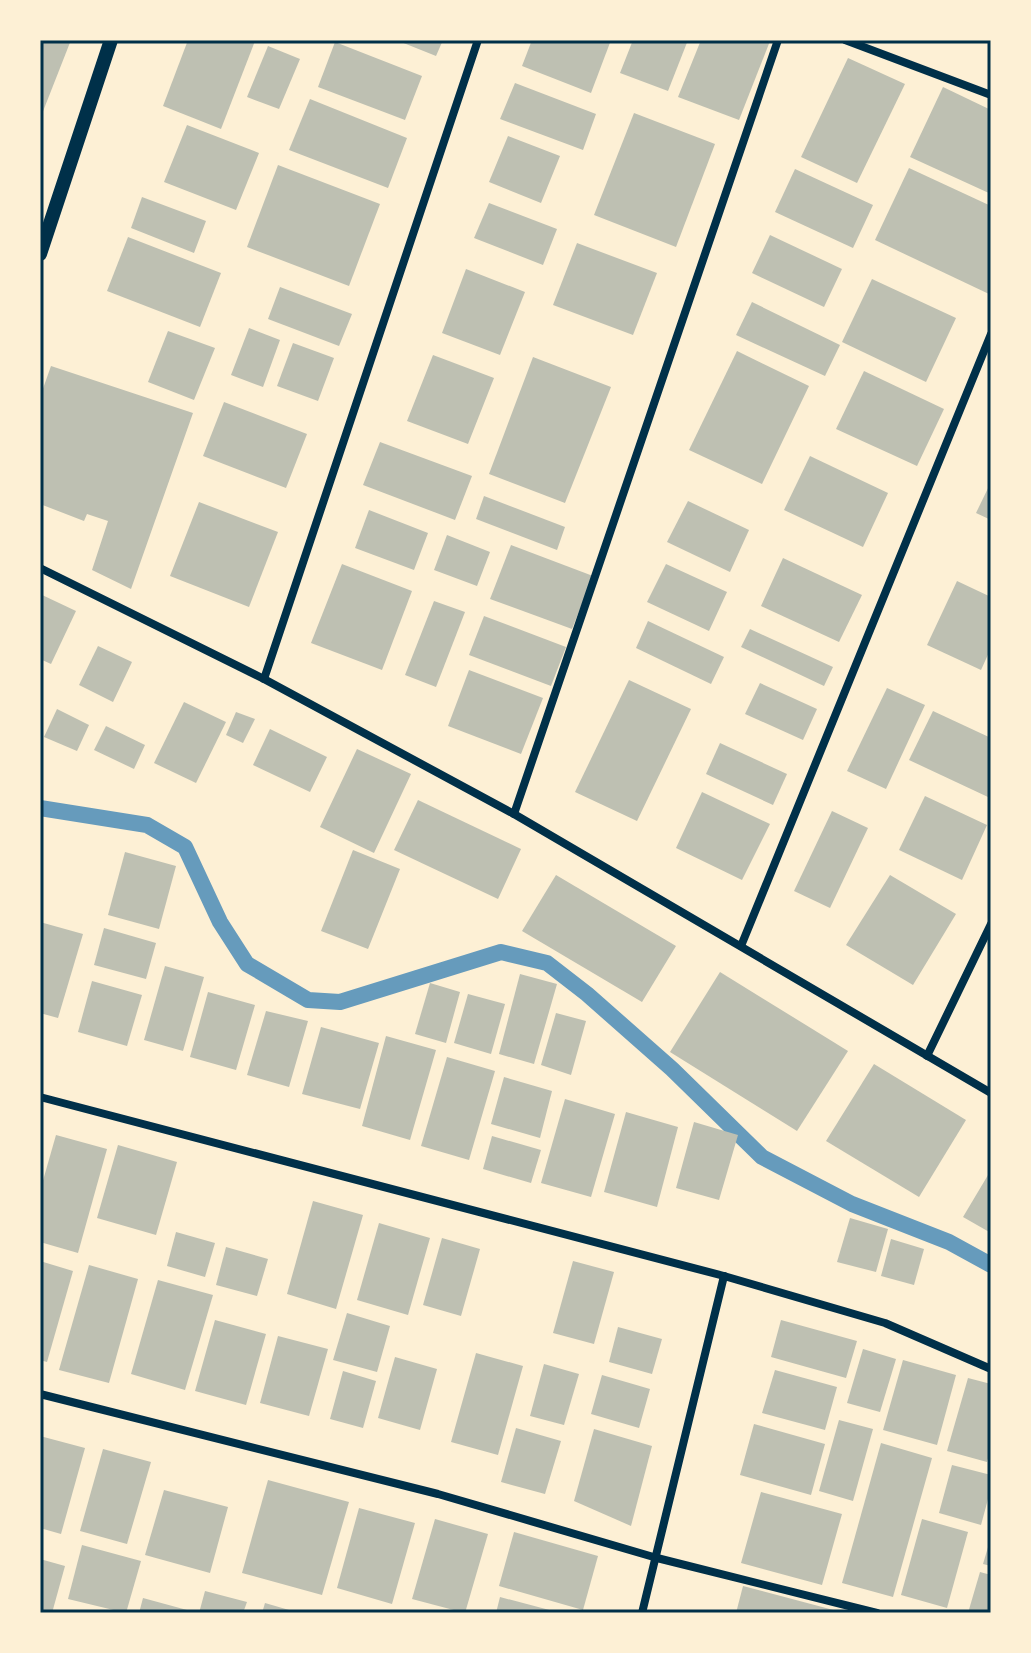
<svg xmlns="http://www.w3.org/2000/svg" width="1031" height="1653" font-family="'Exo 2',sans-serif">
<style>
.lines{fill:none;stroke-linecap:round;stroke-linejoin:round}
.stream{stroke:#669bbc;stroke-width:16}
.building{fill:#bec0b2}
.minor{stroke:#003049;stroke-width:8}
.tertiary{stroke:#003049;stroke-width:14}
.neatline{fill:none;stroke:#003049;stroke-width:3}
</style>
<rect width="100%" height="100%" fill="#fdf0d5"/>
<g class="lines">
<polyline class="stream" points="40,808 147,825 185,847 220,922 247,964 308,1000 340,1002 501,952 547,963 587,994 672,1069 762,1157 852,1204 949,1242 991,1265"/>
</g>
<g class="building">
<polygon points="40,40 71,40 40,119"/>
<polygon points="188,40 255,41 221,129 163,106"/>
<polygon points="396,40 443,40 436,56"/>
<polygon points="532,40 611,40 591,93 522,66"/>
<polygon points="633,40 688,40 668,91 620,73"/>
<polygon points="701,40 770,41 739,120 678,97"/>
<polygon points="335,42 422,76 405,120 318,87"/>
<polygon points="268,46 300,59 279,109 247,97"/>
<polygon points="848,58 905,84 857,183 801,157"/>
<polygon points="515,83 596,114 583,150 500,119"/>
<polygon points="943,87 991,110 991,194 910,157"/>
<polygon points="310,99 407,138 388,188 289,150"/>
<polygon points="634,113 715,144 676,247 594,215"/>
<polygon points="187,125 259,153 236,210 164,182"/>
<polygon points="508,136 560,156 541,203 489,182"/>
<polygon points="278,165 380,204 349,286 247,247"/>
<polygon points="909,168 991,206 989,294 875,240"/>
<polygon points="795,169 873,205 853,248 775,212"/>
<polygon points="142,197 206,221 194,253 131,228"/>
<polygon points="489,203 557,229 543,265 474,238"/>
<polygon points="770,235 842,269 824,307 752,273"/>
<polygon points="128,237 221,273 200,327 107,291"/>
<polygon points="577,243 657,273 633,335 553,305"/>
<polygon points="466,269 525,292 500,355 442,333"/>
<polygon points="872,279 956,318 926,382 842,342"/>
<polygon points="280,287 352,314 339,346 268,319"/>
<polygon points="752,302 840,345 825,376 736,335"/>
<polygon points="249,328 280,340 263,387 231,375"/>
<polygon points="168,331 215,348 194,400 148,382"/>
<polygon points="293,343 334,358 318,401 277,386"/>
<polygon points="737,351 809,386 762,484 689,450"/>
<polygon points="433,355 494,378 468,444 407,421"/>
<polygon points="533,357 611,387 565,503 489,474"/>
<polygon points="51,366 193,413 131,589 92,570 108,521 87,514 84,521 40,504 40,397"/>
<polygon points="864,371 944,409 917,466 836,429"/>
<polygon points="224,402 307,434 286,488 203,456"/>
<polygon points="380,442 472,476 455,520 363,485"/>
<polygon points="810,456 888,493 863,547 784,510"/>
<polygon points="991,482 991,520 976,513"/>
<polygon points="484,496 565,527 557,550 476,519"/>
<polygon points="688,501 749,530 730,572 667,542"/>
<polygon points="199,502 278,532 249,607 170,576"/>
<polygon points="369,510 428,533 414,570 355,548"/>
<polygon points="447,535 490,552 477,586 434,570"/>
<polygon points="511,545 593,576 572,629 490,599"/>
<polygon points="783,558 862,595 839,642 761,606"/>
<polygon points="342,564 412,591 382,670 311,643"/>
<polygon points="666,564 727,592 709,631 647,602"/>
<polygon points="957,581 991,597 991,648 981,670 927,645"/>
<polygon points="40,594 76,611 51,664 40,659"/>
<polygon points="434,601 465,612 436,687 405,675"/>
<polygon points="484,616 566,647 551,686 469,655"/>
<polygon points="648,621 724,657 711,684 636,648"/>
<polygon points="750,629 833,667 824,686 741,647"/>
<polygon points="98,646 132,662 113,702 79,685"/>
<polygon points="469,670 543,698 521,754 448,726"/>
<polygon points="629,680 691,709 637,821 575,792"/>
<polygon points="760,683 817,709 803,740 745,714"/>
<polygon points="887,688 925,705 886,789 847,771"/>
<polygon points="184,702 226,722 196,783 154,763"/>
<polygon points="57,709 89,725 77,751 44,737"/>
<polygon points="933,711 991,738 991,791 988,797 909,760"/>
<polygon points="236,712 255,719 243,743 226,735"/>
<polygon points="106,726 145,745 134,769 94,750"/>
<polygon points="270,729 327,757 310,792 253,765"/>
<polygon points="720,743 787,774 773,805 706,774"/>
<polygon points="357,749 411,774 374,853 320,827"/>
<polygon points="702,792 770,824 742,880 676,848"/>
<polygon points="925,796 987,825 962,880 899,850"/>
<polygon points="418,800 521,849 498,899 394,850"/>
<polygon points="832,811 868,828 830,908 794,891"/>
<polygon points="353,850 400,869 368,949 321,931"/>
<polygon points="125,852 176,866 159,929 108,915"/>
<polygon points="556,875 676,946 642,1002 522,931"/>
<polygon points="890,875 956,914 913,985 846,945"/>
<polygon points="40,922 83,934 58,1018 40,1013"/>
<polygon points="104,928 156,943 146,979 94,965"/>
<polygon points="165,966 204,977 183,1051 144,1040"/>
<polygon points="720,972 848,1051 797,1131 670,1052"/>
<polygon points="520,974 557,984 534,1064 499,1054"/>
<polygon points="92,981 142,995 127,1046 78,1032"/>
<polygon points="430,983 460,992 446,1043 415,1034"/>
<polygon points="208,992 255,1005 236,1070 190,1057"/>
<polygon points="468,994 505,1004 491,1054 454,1043"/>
<polygon points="266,1011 308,1021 289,1087 247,1075"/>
<polygon points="556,1013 586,1021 571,1075 541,1065"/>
<polygon points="321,1027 379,1043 360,1109 302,1094"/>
<polygon points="386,1036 436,1050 410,1140 362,1126"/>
<polygon points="447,1057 495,1071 469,1160 421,1146"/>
<polygon points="874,1064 966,1120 919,1197 826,1141"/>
<polygon points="504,1077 552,1091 540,1138 491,1124"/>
<polygon points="565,1099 615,1114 591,1197 541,1183"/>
<polygon points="626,1112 678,1127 657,1207 604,1192"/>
<polygon points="694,1122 738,1135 719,1200 676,1188"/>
<polygon points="56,1135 107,1149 78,1253 40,1242 40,1191"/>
<polygon points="492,1136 541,1150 531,1183 483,1169"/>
<polygon points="118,1145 177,1162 156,1235 97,1218"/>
<polygon points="991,1170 991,1233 963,1217"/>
<polygon points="313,1201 363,1215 336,1309 287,1294"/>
<polygon points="850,1218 888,1229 876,1272 837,1262"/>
<polygon points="379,1223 430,1238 408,1315 357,1300"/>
<polygon points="176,1232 215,1243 205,1277 167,1266"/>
<polygon points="442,1238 480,1249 461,1316 423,1305"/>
<polygon points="891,1239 924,1249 914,1285 881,1276"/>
<polygon points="226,1247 268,1259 257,1296 216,1285"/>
<polygon points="40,1261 73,1271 47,1362 40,1360"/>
<polygon points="573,1261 614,1272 594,1344 553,1333"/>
<polygon points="89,1265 138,1279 109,1383 59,1370"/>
<polygon points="158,1280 213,1295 185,1390 131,1374"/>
<polygon points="347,1313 390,1326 377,1372 333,1360"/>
<polygon points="215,1320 266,1334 246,1405 195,1391"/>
<polygon points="781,1320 857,1341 846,1378 771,1357"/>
<polygon points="618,1327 662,1339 652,1374 609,1362"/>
<polygon points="278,1336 328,1349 309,1416 260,1403"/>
<polygon points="863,1349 896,1359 880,1412 847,1403"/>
<polygon points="476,1353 523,1366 498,1455 451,1442"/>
<polygon points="395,1357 437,1369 420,1430 378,1418"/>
<polygon points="903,1360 956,1375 937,1445 883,1430"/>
<polygon points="544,1364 579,1374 564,1425 530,1416"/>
<polygon points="775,1370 837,1387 825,1430 762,1413"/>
<polygon points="343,1371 376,1381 363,1428 330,1419"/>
<polygon points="602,1375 650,1389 639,1428 591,1414"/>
<polygon points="968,1378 991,1384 991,1448 987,1462 947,1451"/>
<polygon points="839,1420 873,1429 853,1501 819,1491"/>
<polygon points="754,1424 825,1444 811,1495 740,1475"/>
<polygon points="516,1428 561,1441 545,1494 501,1482"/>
<polygon points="594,1429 652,1446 631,1526 574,1501"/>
<polygon points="40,1436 85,1448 61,1534 40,1528"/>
<polygon points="881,1443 932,1458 893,1597 842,1583"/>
<polygon points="103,1449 151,1462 127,1544 80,1531"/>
<polygon points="952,1465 991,1475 991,1488 981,1525 939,1513"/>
<polygon points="268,1480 349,1502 322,1595 242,1573"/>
<polygon points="164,1490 228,1507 210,1573 145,1555"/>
<polygon points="761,1492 842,1514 822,1585 741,1563"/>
<polygon points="359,1508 415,1523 392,1604 337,1588"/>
<polygon points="435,1519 488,1534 465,1613 412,1599"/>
<polygon points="922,1519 968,1532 947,1608 901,1595"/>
<polygon points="514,1532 598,1556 583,1610 499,1586"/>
<polygon points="991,1537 991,1566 983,1564"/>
<polygon points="82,1545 141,1561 126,1613 68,1599"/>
<polygon points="40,1559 65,1566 52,1613 40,1612"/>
<polygon points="980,1572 991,1575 991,1613 968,1613"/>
<polygon points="743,1586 841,1612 841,1613 736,1613"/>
<polygon points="205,1591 247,1602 243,1613 199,1613"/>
<polygon points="500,1597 557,1612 557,1613 496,1613"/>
<polygon points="143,1598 187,1610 186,1613 139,1613"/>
<polygon points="265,1603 296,1612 296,1613 262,1613"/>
</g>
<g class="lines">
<g class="minor">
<polyline points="845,40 991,95"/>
<polyline points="40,568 264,679 514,814 991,1093"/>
<polyline points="264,679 478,40"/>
<polyline points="514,814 778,40"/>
<polyline points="741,946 991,334"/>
<polyline points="927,1056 991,924"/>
<polyline points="40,1097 724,1276 885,1323 991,1369"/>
<polyline points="40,1394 438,1494 657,1558 877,1613"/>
<polyline points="642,1613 724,1276"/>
</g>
<polyline class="tertiary" points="40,254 111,40"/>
</g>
<rect width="1031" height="1653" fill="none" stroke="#fdf0d5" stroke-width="84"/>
<rect x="42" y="42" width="947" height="1569" class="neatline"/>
</svg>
